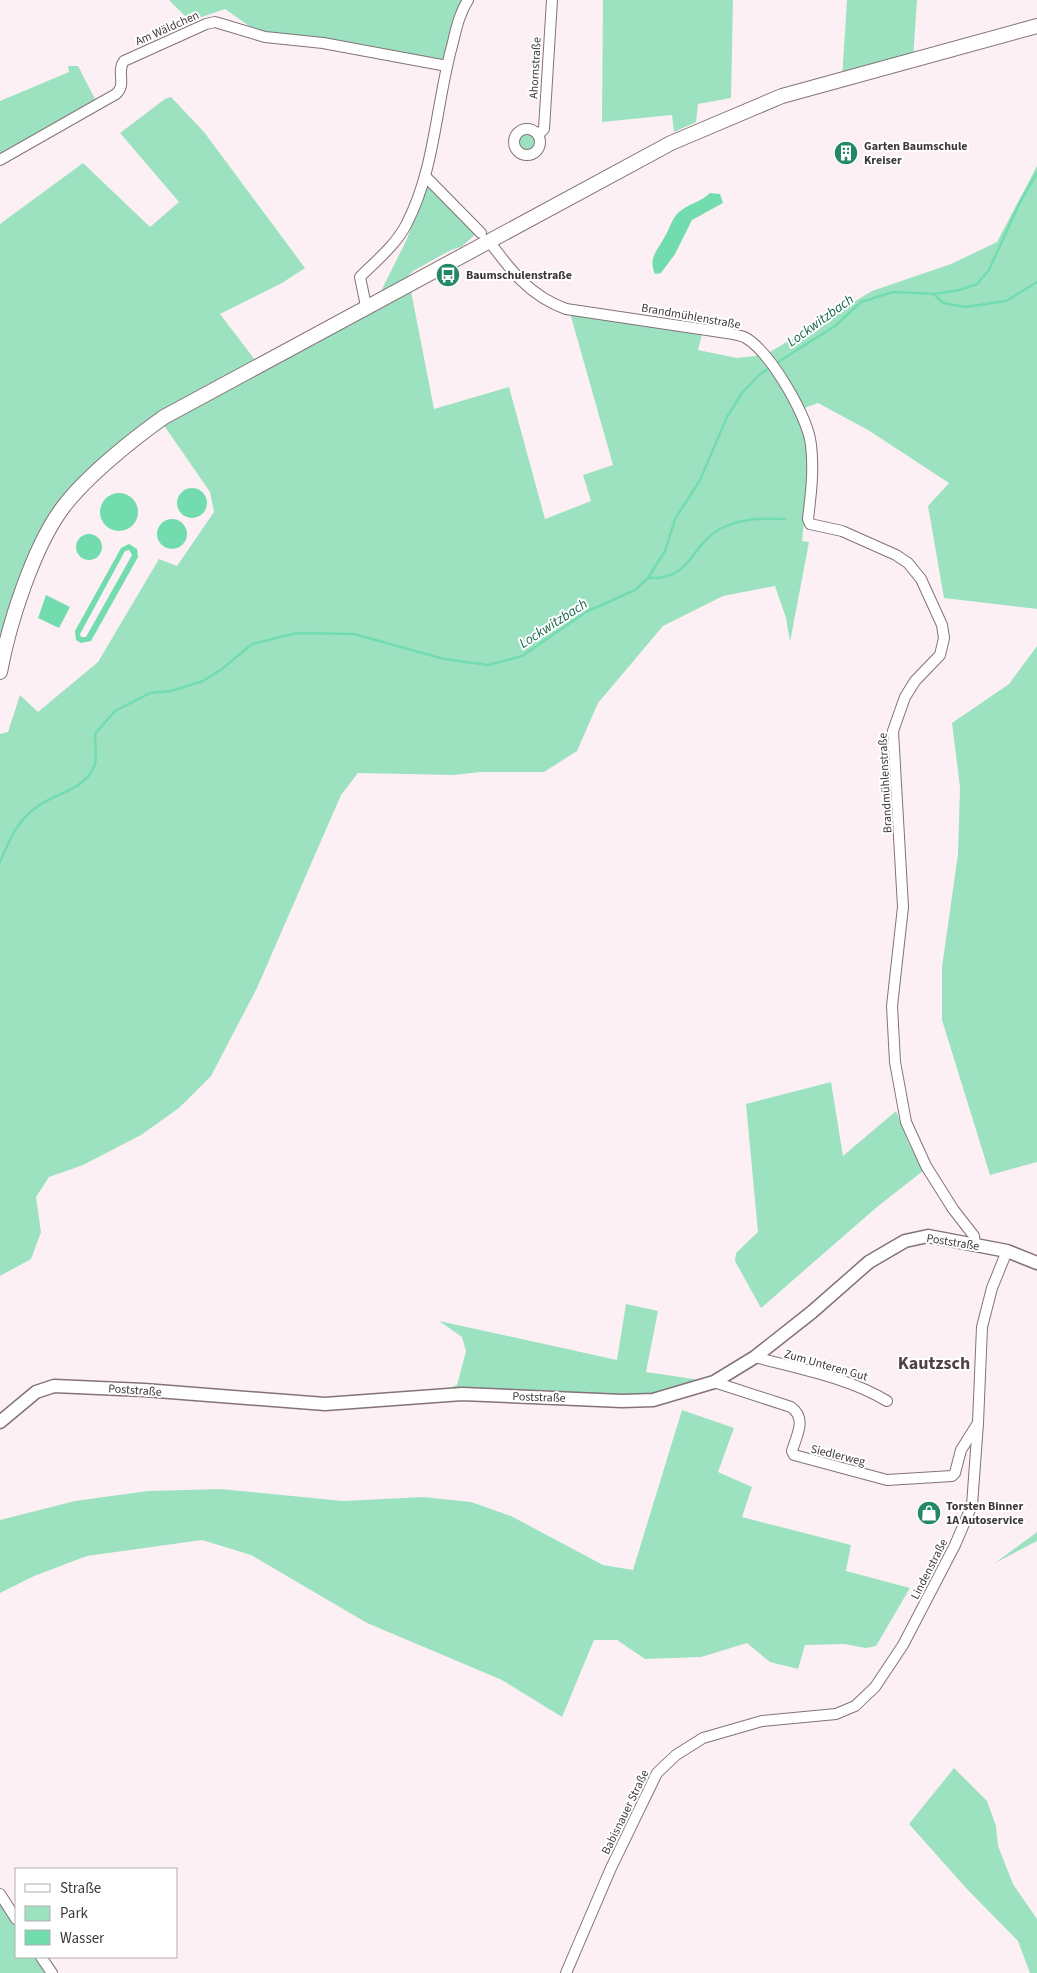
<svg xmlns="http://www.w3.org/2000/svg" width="1037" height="1973" font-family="'Source Sans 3',sans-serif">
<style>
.green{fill:#9ce2c1}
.water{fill:#73dcaf;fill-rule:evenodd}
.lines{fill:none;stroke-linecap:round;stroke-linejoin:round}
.stream{stroke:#73dcaf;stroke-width:2.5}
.minor-casing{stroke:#847277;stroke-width:12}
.tertiary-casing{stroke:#847277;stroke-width:15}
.secondary-casing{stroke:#847277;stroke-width:16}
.minor{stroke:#fff;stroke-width:10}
.tertiary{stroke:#fff;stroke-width:12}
.secondary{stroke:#fff;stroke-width:14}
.labels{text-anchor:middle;stroke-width:4;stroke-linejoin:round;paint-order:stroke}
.street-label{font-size:12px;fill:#3f383a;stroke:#fff}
.poi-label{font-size:12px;font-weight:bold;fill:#3f383a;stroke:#fff;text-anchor:start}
.water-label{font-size:14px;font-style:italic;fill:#166749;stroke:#fff}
.district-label{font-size:18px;font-weight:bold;fill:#524247;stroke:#fff}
</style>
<rect width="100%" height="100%" fill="#fdf0f4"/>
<g class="green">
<polygon points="169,0 468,0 447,66 265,37 225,9 193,20 184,15"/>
<polygon points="603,0 733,0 731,98 698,104 696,122 674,132 672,115 602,122"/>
<polygon points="847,0 917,0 913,59 842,79"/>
<polygon points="68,66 78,66 97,103 0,159 0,101 69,72"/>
<polygon points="171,97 204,132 305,268 282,283 220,314 258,364 164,417 143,424 109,450 60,501 0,644 0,224 83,163 150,227 179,202 120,133 165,99"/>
<circle cx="527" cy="143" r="9"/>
<polygon points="1037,166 1037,609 944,598 928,506 949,483 868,430 818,403 799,410 809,438 809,475 802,541 809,542 790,642 786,618 775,586 723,596 663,626 598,703 577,751 544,772 481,772 453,775 358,773 341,795 257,988 211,1076 179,1108 141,1135 83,1165 49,1177 36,1197 41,1232 31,1259 0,1276 0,734 8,732 20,695 38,712 98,662 159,559 177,566 214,512 210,492 163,424 411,291 434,409 509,387 545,519 591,501 583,475 613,465 570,313 702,334 698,350 737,358 765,355 872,291 951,264 997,242"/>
<polygon points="425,187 432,187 477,233 461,247 451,250 413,271 404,280 380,293 407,239"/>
<polygon points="1037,646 1037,1162 990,1175 942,1020 942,967 958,854 960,787 952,723 1009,684"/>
<polygon points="831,1082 843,1156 896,1111 908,1142 923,1171 877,1207 761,1308 735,1261 736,1253 758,1232 746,1104"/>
<polygon points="626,1304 658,1311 646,1372 714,1382 652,1400 425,1397 457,1385 466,1351 462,1337 439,1321 617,1360"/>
<polygon points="682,1410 734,1428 718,1472 752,1487 742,1517 851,1545 846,1571 910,1588 876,1646 866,1648 844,1644 805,1645 798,1669 770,1662 747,1643 701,1657 645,1659 617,1640 594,1640 562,1717 502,1680 367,1623 251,1555 202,1540 87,1556 34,1576 0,1593 0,1520 75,1501 148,1491 220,1489 343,1501 423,1497 471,1502 511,1516 603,1565 633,1570"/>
<polygon points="1037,1532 1037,1541 995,1563"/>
<polygon points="954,1768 987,1801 996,1826 998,1846 1013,1884 1037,1919 1037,1973 1030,1973 1018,1941 966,1888 909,1824"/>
<polygon points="0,1894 16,1919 16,1957 41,1957 52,1973 0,1973"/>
</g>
<g class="water">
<path d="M710 193 720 194 723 203 692 220 675 254 661 273 655 274C648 258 657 251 664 238 671 227 671 217 683 209 692 203 702 201 710 193Z"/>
<circle cx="192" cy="503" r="15"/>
<circle cx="119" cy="512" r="19"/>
<circle cx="172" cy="534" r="15"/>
<circle cx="89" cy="547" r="13"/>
<path d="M129 544 137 549 138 557 91 641 81 643 76 640 75 631 121 548ZM129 550 132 555 86 637H81L80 634 125 551Z"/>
<polygon points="46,595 70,607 59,628 38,618"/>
</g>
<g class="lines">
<g class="stream">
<polyline points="934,294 943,303 965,307 1006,301 1037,282"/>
<polyline points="775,364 835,326 861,302 893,292 934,294 960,290 977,284 989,270 1019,204 1037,173"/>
<path d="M648 578C693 580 689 546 720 529 740 518 763 518 785 519"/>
<path d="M0 862C9 841 18 819 38 806 58 792 86 790 95 764 97 756 95 743 95 734L115 711 150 693 171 691 203 681 222 669 252 644 297 633 354 634 444 659 488 665 522 656 586 612 635 590 648 578 665 551 675 519 700 480 727 417 742 393 759 375 771 367"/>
</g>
<g class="minor-casing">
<g id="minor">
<circle cx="527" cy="142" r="13"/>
<polyline points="538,135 544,129 552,0"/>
<path d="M0 160 116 94C127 85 116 71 124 61L206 24 215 22 265 37 323 43 447 66"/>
<polyline points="425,176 481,233"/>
<path d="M489 241C511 271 530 296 566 309L727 333C733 334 741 335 746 338 771 353 808 417 811 445 814 470 811 494 808 519L810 524 842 531 896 555 908 563 921 579 942 625 944 638 940 655 915 681 905 697 893 731 903 907 892 1006 895 1062 906 1122 926 1166 953 1209 974 1236 975 1245"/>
<path d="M366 306 360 277C376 261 397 244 407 223 435 169 436 104 452 46 456 30 459 14 468 0"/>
<path d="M755 1357C799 1369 847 1377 887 1401"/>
<path d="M714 1382 791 1407C807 1419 797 1434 792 1451L794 1455 887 1480 952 1476 955 1473 961 1450 978 1423"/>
<polyline points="0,1894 16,1919"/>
<polyline points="41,1957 52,1973"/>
<polyline points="566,1973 611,1868 657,1773 676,1755 703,1738 762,1721 836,1714 855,1706 875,1687 903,1645 955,1545 972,1505 978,1423 982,1327 992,1288 1007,1251"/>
</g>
</g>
<g class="tertiary-casing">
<polyline id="tertiary" points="0,1422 36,1392 54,1386 144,1390 325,1404 462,1394 622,1401 653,1400 714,1382 755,1357 812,1312 869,1262 905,1241 928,1236 944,1239 1007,1251 1037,1263"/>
</g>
<g class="secondary-casing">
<path id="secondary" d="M0 672C9 623 34 545 64 506 88 475 133 439 164 417L671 143 782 96 1037 26"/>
</g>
<use href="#minor" class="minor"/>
<use href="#tertiary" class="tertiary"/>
<use href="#secondary" class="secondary"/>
</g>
<defs>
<g id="building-disc" transform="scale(1.25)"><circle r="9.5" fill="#238863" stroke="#fff"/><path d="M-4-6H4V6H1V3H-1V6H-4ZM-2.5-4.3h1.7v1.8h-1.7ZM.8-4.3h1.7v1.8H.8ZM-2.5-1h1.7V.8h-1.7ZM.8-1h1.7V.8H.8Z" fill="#fff"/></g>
<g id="bus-disc" transform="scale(1.25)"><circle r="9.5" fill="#238863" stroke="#fff"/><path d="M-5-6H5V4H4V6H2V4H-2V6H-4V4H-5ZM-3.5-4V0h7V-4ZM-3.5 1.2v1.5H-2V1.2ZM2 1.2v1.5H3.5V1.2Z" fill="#fff"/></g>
<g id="shop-disc" transform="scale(1.25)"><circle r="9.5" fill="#238863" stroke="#fff"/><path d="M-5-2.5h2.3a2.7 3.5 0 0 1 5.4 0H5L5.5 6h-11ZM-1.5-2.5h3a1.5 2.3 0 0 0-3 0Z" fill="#fff"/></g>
</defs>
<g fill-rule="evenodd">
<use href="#building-disc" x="846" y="153"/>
<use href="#bus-disc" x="448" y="275"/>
<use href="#shop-disc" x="929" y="1513"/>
</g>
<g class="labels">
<g class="street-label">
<text transform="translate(167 28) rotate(-24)" y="4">Am Wäldchen</text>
<text transform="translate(535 68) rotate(-87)" y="4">Ahornstraße</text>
<text transform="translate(691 316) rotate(10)" y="4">Brandmühlenstraße</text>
<text transform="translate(885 783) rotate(-93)" y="4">Brandmühlenstraße</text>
<text transform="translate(953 1242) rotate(9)" y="4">Poststraße</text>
<text transform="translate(826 1365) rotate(16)" y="4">Zum Unteren Gut</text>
<text transform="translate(135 1390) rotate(4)" y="4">Poststraße</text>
<text transform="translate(539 1397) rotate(2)" y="4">Poststraße</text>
<text transform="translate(838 1455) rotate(14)" y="4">Siedlerweg</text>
<text transform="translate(929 1569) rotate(-63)" y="4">Lindenstraße</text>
<text transform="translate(625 1812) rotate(-64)" y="4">Babisnauer Straße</text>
</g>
<g class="poi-label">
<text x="864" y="150">Garten Baumschule<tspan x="864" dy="14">Kreiser</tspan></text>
<text x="466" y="279">Baumschulenstraße</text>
<text x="946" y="1510">Torsten Binner<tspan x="946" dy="14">1A Autoservice</tspan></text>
</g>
<g class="water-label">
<text transform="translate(820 320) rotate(-36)" y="5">Lockwitzbach</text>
<text transform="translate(553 623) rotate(-33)" y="5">Lockwitzbach</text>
</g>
<g class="district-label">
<text x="934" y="1369">Kautzsch</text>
</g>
</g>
<rect x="15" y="1868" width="162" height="90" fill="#ffffff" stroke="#b2afb0"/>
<rect x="25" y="1884" width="25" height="8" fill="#ffffff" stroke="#b2afb0"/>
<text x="60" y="1893" font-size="15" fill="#3f383a">Straße</text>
<rect x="25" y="1906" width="25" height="15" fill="#9ce2c1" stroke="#b2afb0"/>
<text x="60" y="1918" font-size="15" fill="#3f383a">Park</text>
<rect x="25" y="1930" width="25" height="15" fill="#73dcaf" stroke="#b2afb0"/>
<text x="60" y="1943" font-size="15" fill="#3f383a">Wasser</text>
</svg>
